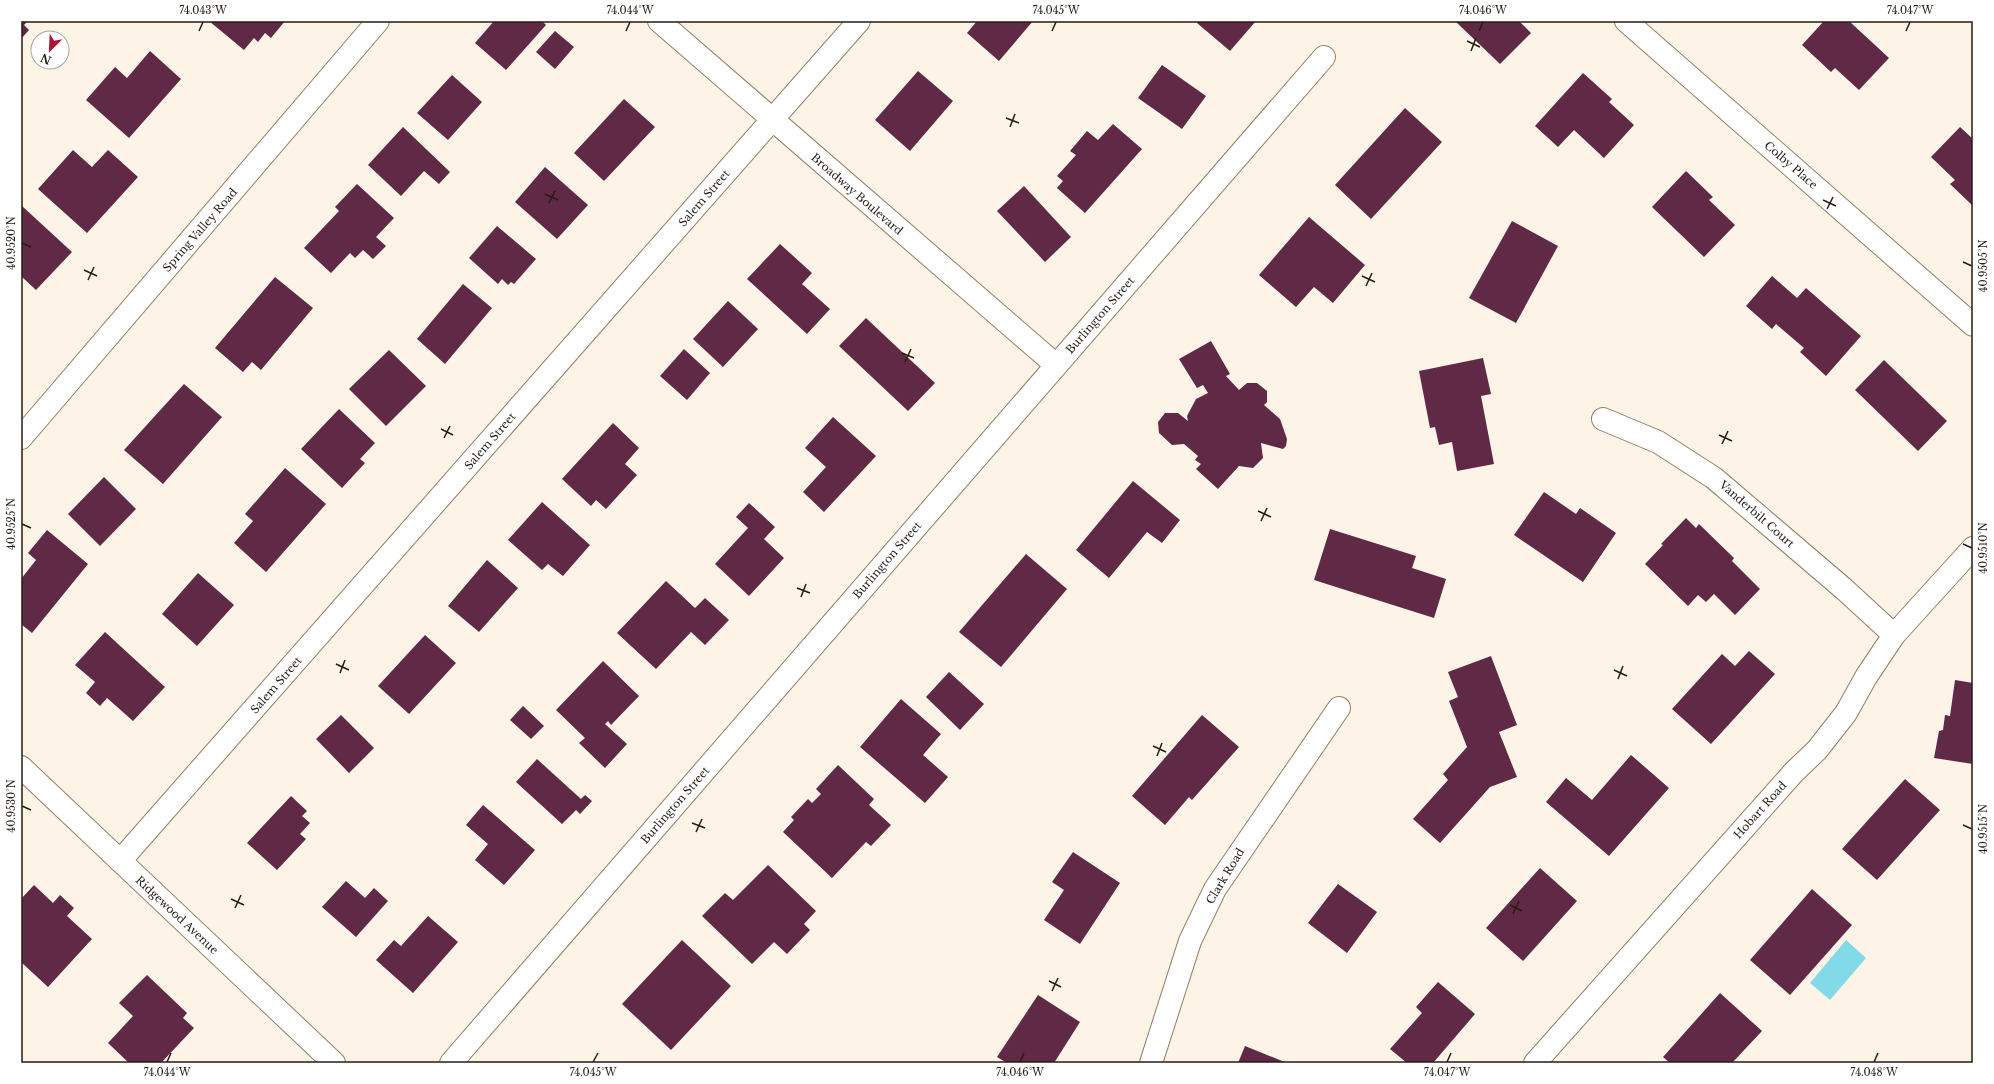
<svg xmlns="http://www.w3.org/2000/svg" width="1994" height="1084" font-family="'Libre Baskerville',serif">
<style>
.water{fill:#82dae8}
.building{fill:#602946}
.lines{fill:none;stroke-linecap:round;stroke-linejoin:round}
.minor-casing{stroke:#957e64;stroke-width:24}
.minor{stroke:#fff;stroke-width:22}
.ticks{fill:none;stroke:#251c12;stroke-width:1.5}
.labels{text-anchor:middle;stroke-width:4;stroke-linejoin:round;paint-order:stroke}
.street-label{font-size:11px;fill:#251c12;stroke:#fff}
.neatline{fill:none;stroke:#251c12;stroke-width:1.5}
.ticks-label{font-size:10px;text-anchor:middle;fill:#251c12}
</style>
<rect width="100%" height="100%" fill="#fdf3e7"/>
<polygon class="water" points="1846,940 1866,958 1830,1000 1810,983"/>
<g class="building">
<polygon points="21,21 28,21 24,25 29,30 21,39"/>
<polygon points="209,21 285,21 271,38 265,33 258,42 254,38 244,50"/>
<polygon points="494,21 542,21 546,25 506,70 475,43"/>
<polygon points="977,21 1033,21 999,61 967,33"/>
<polygon points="1198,21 1256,21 1230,51 1197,23"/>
<polygon points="1455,21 1519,21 1531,33 1500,64"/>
<polygon points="1824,21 1849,21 1889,58 1859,90 1835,68 1831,72 1802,45"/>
<polygon points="555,31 574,47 555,69 536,52"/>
<polygon points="150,51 181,79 129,138 86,100 115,67 127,78"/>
<polygon points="1162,65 1206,96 1182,129 1138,98"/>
<polygon points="918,71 953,101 910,151 875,120"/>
<polygon points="1583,73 1612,99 1609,102 1634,125 1604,158 1574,130 1558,147 1535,126"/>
<polygon points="452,75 482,102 448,140 417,113"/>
<polygon points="624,99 655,127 604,181 574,153"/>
<polygon points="1405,108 1442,142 1371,219 1335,185"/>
<polygon points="1113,124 1142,149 1085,213 1057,188 1063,181 1057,176 1076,155 1070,151 1087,131 1098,140"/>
<polygon points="403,127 450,172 439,184 424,171 401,196 368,165"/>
<polygon points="1960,127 1973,139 1973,206 1950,184 1955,180 1931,157"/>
<polygon points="73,150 92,167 108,150 138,177 87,233 38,189"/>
<polygon points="545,167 588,205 557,239 515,202"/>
<polygon points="1686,171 1713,197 1709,200 1735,225 1704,257 1652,207"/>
<polygon points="357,184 394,218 376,237 386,246 373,259 363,250 355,258 350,253 331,273 304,248 339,211 335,207"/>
<polygon points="1024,186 1071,237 1045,262 997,211"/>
<polygon points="22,206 72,252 36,290 21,276 21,208"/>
<polygon points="1309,217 1365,265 1333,303 1314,287 1296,307 1259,275"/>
<polygon points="1512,221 1558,246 1516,323 1469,298"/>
<polygon points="497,226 536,259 514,284 511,282 508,285 502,279 498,284 469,258"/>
<polygon points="780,244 812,273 802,284 830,309 807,334 747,279"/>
<polygon points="1772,276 1797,298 1806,288 1861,336 1826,376 1800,352 1804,348 1776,324 1772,329 1746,306"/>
<polygon points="275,277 313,308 261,370 252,362 243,372 215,348"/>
<polygon points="463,284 492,308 445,364 417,339"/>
<polygon points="728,301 758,329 723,367 693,339"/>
<polygon points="866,318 935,383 908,411 839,346"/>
<polygon points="1211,341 1230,374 1226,376 1239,390 1247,383 1257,383 1267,391 1267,402 1264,405 1280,419 1287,439 1286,446 1283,449 1261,443 1263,458 1253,468 1239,466 1218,489 1196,469 1201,464 1195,460 1198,456 1184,444 1172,445 1159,433 1158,422 1165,413 1178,413 1188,421 1187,416 1196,399 1208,393 1203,385 1197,388 1179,359"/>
<polygon points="684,349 710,373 687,400 660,376"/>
<polygon points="389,350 426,386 386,426 349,389"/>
<polygon points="1483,358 1491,394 1481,396 1494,464 1457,471 1452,442 1439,445 1435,427 1430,428 1419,371"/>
<polygon points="1884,360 1947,421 1918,451 1855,390"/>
<polygon points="184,384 222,417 163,484 124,450"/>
<polygon points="339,409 375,443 360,459 365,463 342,488 301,449"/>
<polygon points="833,417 876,456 824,512 803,492 826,467 805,448"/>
<polygon points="613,423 639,448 625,464 637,475 606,509 596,500 591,506 562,479"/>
<polygon points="285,468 326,504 266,572 234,543 253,521 245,514"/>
<polygon points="104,477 136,509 100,546 68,514"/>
<polygon points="1133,481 1180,520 1162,543 1147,532 1109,578 1076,550"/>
<polygon points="1544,492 1576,514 1580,508 1616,533 1583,582 1514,535"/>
<polygon points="542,502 590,545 563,576 548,564 542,570 508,540"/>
<polygon points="749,503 775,527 764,539 784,558 749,596 715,564 748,528 736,517"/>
<polygon points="1686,518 1696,528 1699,524 1734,558 1732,561 1760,589 1735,615 1714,594 1706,602 1698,595 1688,606 1645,564 1663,545 1661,544"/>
<polygon points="1330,529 1416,556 1412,568 1446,579 1434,618 1314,580"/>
<polygon points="47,530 88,564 32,633 21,624 21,579 36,560 28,553"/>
<polygon points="1026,554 1067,589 1001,667 959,632"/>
<polygon points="487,560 518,588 479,632 448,606"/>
<polygon points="198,573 234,605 197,646 162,614"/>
<polygon points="666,581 695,608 705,598 729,620 705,645 691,632 656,669 617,633"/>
<polygon points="105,632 165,687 133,721 107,698 100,706 86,693 95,682 75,665"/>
<polygon points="425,635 456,663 409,714 378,686"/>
<polygon points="1749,651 1775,674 1711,744 1672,709 1722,654 1735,666"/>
<polygon points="1491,656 1517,725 1499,732 1517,777 1490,787 1440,843 1413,819 1448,780 1443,774 1467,747 1449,701 1458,697 1448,672"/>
<polygon points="603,661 639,696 611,725 608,721 605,724 627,744 605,768 579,743 585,738 556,710"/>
<polygon points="949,672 984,704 960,730 926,697"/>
<polygon points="1955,680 1973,683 1973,764 1934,758 1939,731 1943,730 1945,715 1950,716"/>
<polygon points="901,699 941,734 923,755 948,777 925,803 860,747"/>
<polygon points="523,706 544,726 531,739 510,720"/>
<polygon points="341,715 374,748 349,773 316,739"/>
<polygon points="1202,715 1239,747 1192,800 1189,797 1165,825 1132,796"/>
<polygon points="1631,755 1669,788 1609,856 1546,802 1566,778 1592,800"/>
<polygon points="537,759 581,799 585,795 592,801 580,814 576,810 562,824 516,782"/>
<polygon points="838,765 874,799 869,805 891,825 871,846 866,842 832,878 783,832 794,820 791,817 808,799 812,803 821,794 816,789"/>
<polygon points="1905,779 1940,810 1877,880 1842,849"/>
<polygon points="291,796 307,811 302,816 310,823 300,834 306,839 277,870 247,843"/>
<polygon points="483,805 535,850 504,885 475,860 488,844 466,825"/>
<polygon points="1073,852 1120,883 1080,944 1044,920 1064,890 1052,882"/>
<polygon points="768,865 816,911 804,924 810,930 787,954 774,942 752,964 702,916 725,893 733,900"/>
<polygon points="1540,868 1577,901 1523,961 1486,928"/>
<polygon points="346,881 365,898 374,888 388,901 356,937 322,907"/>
<polygon points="1338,884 1377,912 1347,953 1308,923"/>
<polygon points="34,885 53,903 60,895 74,908 67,916 92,939 48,987 21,962 21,899"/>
<polygon points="1812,889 1852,925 1790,995 1750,960"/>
<polygon points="428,916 458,942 413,993 376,960 394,940 401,946"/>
<polygon points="682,940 731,986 671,1050 622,1004"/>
<polygon points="147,975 187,1013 183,1018 194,1028 161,1063 129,1063 108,1043 133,1016 119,1003"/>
<polygon points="1438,982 1475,1014 1433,1063 1407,1063 1390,1049 1422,1013 1416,1007"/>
<polygon points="1720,993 1762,1031 1732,1063 1670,1063 1663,1057"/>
<polygon points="1038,995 1080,1022 1054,1063 1007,1063 997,1057"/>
<polygon points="1245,1046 1287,1063 1238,1063"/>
</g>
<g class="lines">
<g class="minor-casing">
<g id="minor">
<polyline points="659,21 1056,365"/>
<polyline points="1626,21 1973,325"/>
<polyline points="1603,419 1658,442 1714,478 1844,589 1894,635"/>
<polyline points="21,438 378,21"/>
<polyline points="21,767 334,1063"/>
<polyline points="120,861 859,21"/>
<polyline points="451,1063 1324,57"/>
<polyline points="1151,1063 1190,941 1215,889 1339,708"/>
<polyline points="1535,1063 1794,772 1817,750 1846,713 1866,677 1894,635 1973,548"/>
</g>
</g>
<use href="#minor" class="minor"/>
</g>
<path class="ticks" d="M199 31 203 22M626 31 630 22M1052 31 1056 22M1479 31 1483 22M1906 31 1910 22M1467 41 1480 47M1471 51 1476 38M1006 118 1019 123M1010 127 1015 114M545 194 558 200M1823 200 1836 206M549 203 555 191M1827 209 1833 197M22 243 31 247M1963 262 1972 266M84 270 97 276M1362 276 1375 282M88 280 94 267M1366 286 1372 273M902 353 914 358M905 362 911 349M441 429 453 435M1719 435 1732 441M444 438 450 426M1722 444 1728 431M1258 511 1271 517M1261 521 1267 508M22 524 31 528M1963 544 1972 548M797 588 810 593M801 597 806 584M336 664 349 670M1614 670 1627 676M340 673 345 660M1618 679 1623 666M1153 746 1166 752M1157 756 1162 743M22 806 31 810M692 823 705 828M1963 825 1972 829M696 832 702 819M231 899 244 905M1510 905 1522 911M235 908 241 895M1513 914 1519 901M1049 981 1061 987M1052 991 1058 978M167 1062 171 1053M593 1062 598 1053M1020 1062 1024 1053M1447 1062 1451 1053M1874 1062 1878 1053"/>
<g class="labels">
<g class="street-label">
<text transform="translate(1791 165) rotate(41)" y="4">Colby Place</text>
<text transform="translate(857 194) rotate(41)" y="4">Broadway Boulevard</text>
<text transform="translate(704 198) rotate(-49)" y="4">Salem Street</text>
<text transform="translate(200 230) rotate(-49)" y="4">Spring Valley Road</text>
<text transform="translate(1100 315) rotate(-49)" y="4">Burlington Street</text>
<text transform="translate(490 441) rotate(-49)" y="4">Salem Street</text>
<text transform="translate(1757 514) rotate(41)" y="4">Vanderbilt Court</text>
<text transform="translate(887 560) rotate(-49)" y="4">Burlington Street</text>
<text transform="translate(276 685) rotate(-49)" y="4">Salem Street</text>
<text transform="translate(675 805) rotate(-49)" y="4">Burlington Street</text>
<text transform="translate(1760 810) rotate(-48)" y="4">Hobart Road</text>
<text transform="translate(1225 876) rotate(-59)" y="4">Clark Road</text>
<text transform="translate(177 915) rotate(43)" y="4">Ridgewood Avenue</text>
</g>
</g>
<rect width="1994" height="1084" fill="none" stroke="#ffffff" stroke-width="44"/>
<g transform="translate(50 50) rotate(204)"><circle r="19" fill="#ffffff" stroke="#a8a4a0"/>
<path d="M0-3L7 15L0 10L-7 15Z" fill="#ab1434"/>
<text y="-6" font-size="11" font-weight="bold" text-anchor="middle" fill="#251c12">N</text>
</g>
<rect x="22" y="22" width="1950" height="1040" class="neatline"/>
<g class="ticks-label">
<text x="203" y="14">74.043°W</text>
<text x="630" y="14">74.044°W</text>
<text x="1056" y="14">74.045°W</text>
<text x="1483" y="14">74.046°W</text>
<text x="1910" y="14">74.047°W</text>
<text transform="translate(11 243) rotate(-90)" y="4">40.9520°N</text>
<text transform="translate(1983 266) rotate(-90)" y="4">40.9505°N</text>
<text transform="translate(11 524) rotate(-90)" y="4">40.9525°N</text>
<text transform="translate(1983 548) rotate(-90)" y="4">40.9510°N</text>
<text transform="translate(11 806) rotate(-90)" y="4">40.9530°N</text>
<text transform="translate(1983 829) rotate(-90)" y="4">40.9515°N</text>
<text x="167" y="1076">74.044°W</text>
<text x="593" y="1076">74.045°W</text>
<text x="1020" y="1076">74.046°W</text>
<text x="1447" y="1076">74.047°W</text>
<text x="1874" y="1076">74.048°W</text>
</g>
</svg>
